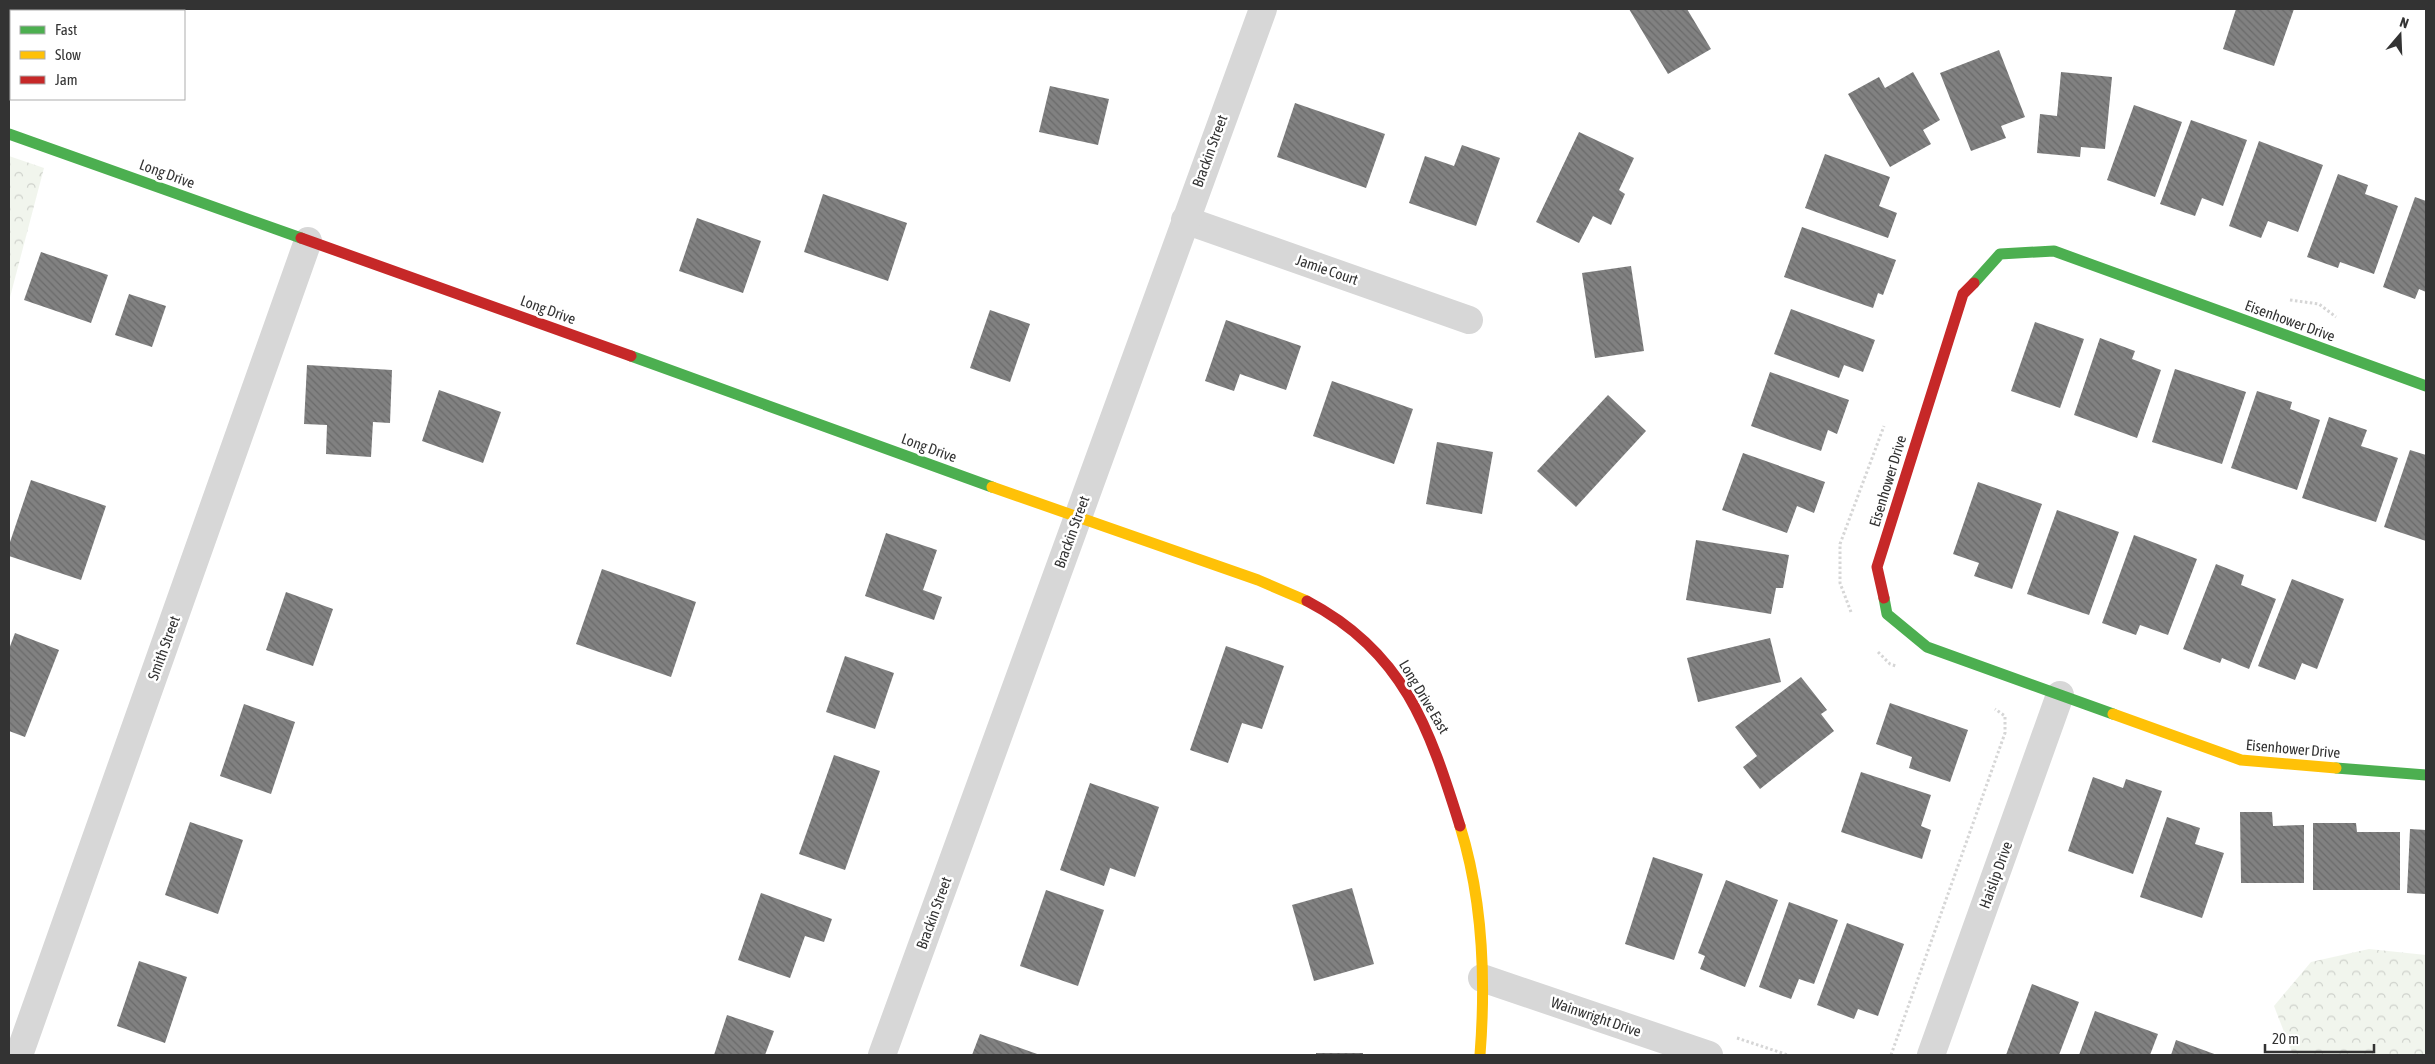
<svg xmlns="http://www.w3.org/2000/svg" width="2435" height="1064" font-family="'Asap Condensed',sans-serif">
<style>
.forest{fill:url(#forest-crowns)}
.building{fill:url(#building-back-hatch)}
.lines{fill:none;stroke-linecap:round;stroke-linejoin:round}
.path{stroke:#d6d6d6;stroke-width:3;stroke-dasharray:2.5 2.5;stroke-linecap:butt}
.street{stroke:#d7d7d7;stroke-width:28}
.fast{stroke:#4caf50;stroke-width:11}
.slow{stroke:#ffc107;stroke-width:11}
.jam{stroke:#c62828;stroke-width:11}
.labels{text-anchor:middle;stroke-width:5;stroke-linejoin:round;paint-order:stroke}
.street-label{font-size:15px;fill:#333;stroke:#fff}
</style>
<defs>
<pattern id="forest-crowns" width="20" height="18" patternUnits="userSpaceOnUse" patternTransform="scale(1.25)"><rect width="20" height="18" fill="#f1f5ed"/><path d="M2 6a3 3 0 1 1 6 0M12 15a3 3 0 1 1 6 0" fill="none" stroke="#cfd2cc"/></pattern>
<pattern id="building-back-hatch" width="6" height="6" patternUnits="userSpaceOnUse" patternTransform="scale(1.25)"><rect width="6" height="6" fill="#818181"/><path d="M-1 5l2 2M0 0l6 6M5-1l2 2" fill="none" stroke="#6a6a6a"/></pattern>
</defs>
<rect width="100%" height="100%" fill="#fff"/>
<g class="forest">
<polygon points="9,156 44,168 9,301"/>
<polygon points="2369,949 2426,955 2426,1055 2293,1055 2274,1006 2311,962"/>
</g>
<g class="building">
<polygon points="1629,9 1687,9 1711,49 1668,74"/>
<polygon points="2236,9 2294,9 2274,66 2223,49"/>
<polygon points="1999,50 2025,117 2001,126 2006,138 1971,151 1940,73"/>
<polygon points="1913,72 1940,120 1923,130 1931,144 1890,167 1848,94 1879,77 1885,88"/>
<polygon points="2061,72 2112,77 2105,149 2081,147 2080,157 2037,153 2040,114 2057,116"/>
<polygon points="1050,86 1109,99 1098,145 1039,132"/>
<polygon points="1295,103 1385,134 1366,188 1277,157"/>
<polygon points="2134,105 2182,122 2155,197 2107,180"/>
<polygon points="2191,120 2247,140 2223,206 2202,198 2195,216 2160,204"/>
<polygon points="1579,132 1634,158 1619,190 1625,194 1611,225 1593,216 1579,243 1536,222"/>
<polygon points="2259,141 2323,165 2298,232 2268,221 2261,238 2229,226"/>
<polygon points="1462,145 1500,158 1476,226 1409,203 1425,156 1454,166"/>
<polygon points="1825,154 1890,177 1879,206 1897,213 1888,238 1805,208"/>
<polygon points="2338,174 2368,185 2365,194 2398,206 2374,274 2340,262 2338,268 2307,257"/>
<polygon points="823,194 907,223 888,281 804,252"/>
<polygon points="2415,197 2426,201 2426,292 2419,289 2415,299 2383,287"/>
<polygon points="697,218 761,241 743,293 679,271"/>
<polygon points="1802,227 1896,260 1883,295 1878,293 1873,308 1784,277"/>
<polygon points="41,252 108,275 91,323 24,300"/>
<polygon points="1631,266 1644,351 1595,358 1582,273"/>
<polygon points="129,294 166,306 152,347 115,335"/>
<polygon points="1791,309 1875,340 1863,372 1844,365 1839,378 1774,354"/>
<polygon points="990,310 1030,324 1010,382 970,368"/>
<polygon points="1226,320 1301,346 1286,390 1240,374 1234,391 1205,381"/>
<polygon points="2035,322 2084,339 2060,408 2011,391"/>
<polygon points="2100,338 2135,351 2132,359 2161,370 2137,438 2074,415"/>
<polygon points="307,365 392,370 390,423 373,422 371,457 326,454 327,425 304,424"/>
<polygon points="2175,369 2246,392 2222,464 2152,442"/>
<polygon points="1770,372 1849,400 1837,434 1828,430 1821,451 1751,426"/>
<polygon points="1332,381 1413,409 1394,464 1313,436"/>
<polygon points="439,390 501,412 483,463 422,441"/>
<polygon points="2257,391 2292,402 2290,409 2320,420 2297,490 2231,468"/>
<polygon points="1608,395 1646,431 1576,507 1537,471"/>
<polygon points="2329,417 2367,430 2361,446 2398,458 2376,522 2302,498"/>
<polygon points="1437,442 1493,452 1482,514 1426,504"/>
<polygon points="2410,450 2426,455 2426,541 2384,527"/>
<polygon points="1743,453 1825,482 1814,513 1797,506 1787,533 1722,510"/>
<polygon points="31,480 106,506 81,580 9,556 9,545"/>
<polygon points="1978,482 2042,504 2012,589 1974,576 1979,563 1953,554"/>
<polygon points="2057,510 2119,532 2089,615 2027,594"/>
<polygon points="886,533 937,550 923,590 942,597 934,620 865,596"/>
<polygon points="2134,535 2197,559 2168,635 2140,625 2136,635 2102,623"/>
<polygon points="1696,540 1789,555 1783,588 1776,588 1771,614 1686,600"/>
<polygon points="2216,564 2244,575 2241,585 2276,599 2249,669 2222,658 2220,663 2183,649"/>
<polygon points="602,569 696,602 671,677 576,644"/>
<polygon points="2292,579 2344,599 2317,669 2302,663 2295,680 2258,666"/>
<polygon points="286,592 333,609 313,666 266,650"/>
<polygon points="15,633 59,650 25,737 9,731 9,649"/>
<polygon points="1770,638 1781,682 1698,702 1687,658"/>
<polygon points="1226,646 1284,666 1262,729 1242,723 1228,763 1190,750"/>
<polygon points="845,656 894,673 875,729 826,712"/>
<polygon points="1801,677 1827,710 1821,714 1834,731 1760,789 1743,767 1757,756 1735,727"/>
<polygon points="1890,703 1968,730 1950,782 1909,768 1912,757 1876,744"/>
<polygon points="244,704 295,722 271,794 220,776"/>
<polygon points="834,755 880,771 845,870 799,854"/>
<polygon points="1861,772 1931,795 1921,826 1931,830 1922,859 1841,832"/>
<polygon points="2093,777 2123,788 2126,779 2162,791 2133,874 2068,851"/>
<polygon points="1090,783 1159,807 1135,877 1110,868 1104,886 1060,870"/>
<polygon points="2240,812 2272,812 2273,826 2304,825 2304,883 2241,883"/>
<polygon points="2167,817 2200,828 2195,844 2224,853 2202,918 2140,897"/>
<polygon points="190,822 243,840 218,914 165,895"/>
<polygon points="2313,823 2356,823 2357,832 2400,832 2400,890 2313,890"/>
<polygon points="2410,829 2426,830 2426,894 2407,893"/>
<polygon points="1653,857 1703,874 1674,960 1625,944"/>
<polygon points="1726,880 1778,900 1745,987 1700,969 1705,956 1698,953"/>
<polygon points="1352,888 1374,964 1314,981 1292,905"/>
<polygon points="1046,890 1104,910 1078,986 1020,966"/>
<polygon points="761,893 832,919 824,942 805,936 790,978 738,960"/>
<polygon points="1789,902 1838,920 1814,984 1799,979 1791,999 1759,987"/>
<polygon points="1847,923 1904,944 1878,1016 1858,1009 1854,1019 1817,1005"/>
<polygon points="139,961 187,977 165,1043 117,1026"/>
<polygon points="2032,984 2079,1002 2059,1055 2006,1055"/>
<polygon points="2095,1011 2158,1034 2150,1055 2079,1055"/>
<polygon points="727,1015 774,1031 765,1055 714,1055"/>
<polygon points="980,1034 1040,1055 972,1055"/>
<polygon points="2176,1040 2217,1055 2171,1055"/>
<rect x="1316" y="1053" width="47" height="2"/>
</g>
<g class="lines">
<g class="path">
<polyline points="2290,300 2319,304 2336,317"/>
<polyline points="1851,612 1840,583 1840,544 1884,426"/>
<polyline points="1878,652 1890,664 1896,666"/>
<polyline points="1737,1038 1788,1055"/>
<polyline points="1891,1055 2005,733 2005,716 1995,709"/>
</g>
<g class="street">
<polyline points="1185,220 1469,320"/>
<polyline points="1482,978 1709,1055"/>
<polyline points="19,1055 308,241"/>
<polyline points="882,1055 1263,9"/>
<polyline points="1931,1055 2060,695"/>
</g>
<g class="fast">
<polyline points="9,134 301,238"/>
<polyline points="1974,283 2000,254 2054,251 2426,386"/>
<polyline points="631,356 992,487"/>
<polyline points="1884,598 1887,614 1927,647 2113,714"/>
<polyline points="2336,768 2426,775"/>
</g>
<g class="slow">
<polyline points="992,487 1258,580 1307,601"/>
<polyline points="2113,714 2241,760 2336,768"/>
<path d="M1460 826C1483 900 1486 978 1480 1055"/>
</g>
<g class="jam">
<polyline points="301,238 631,356"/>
<polyline points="1884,598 1877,567 1963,294 1974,283"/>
<path d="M1307 601C1404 652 1429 727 1460 826"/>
</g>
</g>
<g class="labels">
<g class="street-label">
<text transform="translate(1210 151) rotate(-70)" y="5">Brackin Street</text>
<text transform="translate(167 174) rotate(20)" y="5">Long Drive</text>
<text transform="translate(1327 270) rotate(19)" y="5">Jamie Court</text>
<text transform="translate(548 310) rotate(20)" y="5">Long Drive</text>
<text transform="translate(2290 321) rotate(20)" y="5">Eisenhower Drive</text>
<text transform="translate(929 448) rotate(20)" y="5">Long Drive</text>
<text transform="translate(1888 481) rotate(-73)" y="5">Eisenhower Drive</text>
<text transform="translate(1072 532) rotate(-70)" y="5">Brackin Street</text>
<text transform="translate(164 648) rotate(-70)" y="5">Smith Street</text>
<text transform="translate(1424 697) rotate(59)" y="5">Long Drive East</text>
<text transform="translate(2293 749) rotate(5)" y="5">Eisenhower Drive</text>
<text transform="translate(1996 875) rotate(-70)" y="5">Haislip Drive</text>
<text transform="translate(934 913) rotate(-70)" y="5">Brackin Street</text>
<text transform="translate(1596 1017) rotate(19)" y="5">Wainwright Drive</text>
</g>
</g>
<rect width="2435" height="1064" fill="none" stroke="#333333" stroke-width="20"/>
<rect x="10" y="10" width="175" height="90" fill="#ffffff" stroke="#adadad"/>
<rect x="20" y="26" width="25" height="8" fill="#4caf50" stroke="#adadad"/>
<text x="55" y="35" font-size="15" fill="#333333">Fast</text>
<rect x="20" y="51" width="25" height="8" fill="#ffc107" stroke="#adadad"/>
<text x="55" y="60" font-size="15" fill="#333333">Slow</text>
<rect x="20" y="76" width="25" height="8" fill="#c62828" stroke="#adadad"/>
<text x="55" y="85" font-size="15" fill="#333333">Jam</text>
<g transform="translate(2400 35) rotate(19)" stroke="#ffffff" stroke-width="4" paint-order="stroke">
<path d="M0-4L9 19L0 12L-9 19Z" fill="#333333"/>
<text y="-8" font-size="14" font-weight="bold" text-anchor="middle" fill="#333333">N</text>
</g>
<path d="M2265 1044v8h109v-8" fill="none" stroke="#333333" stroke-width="2.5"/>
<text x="2272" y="1044" font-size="15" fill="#333333" stroke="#ffffff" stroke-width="4" paint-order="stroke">20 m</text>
</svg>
